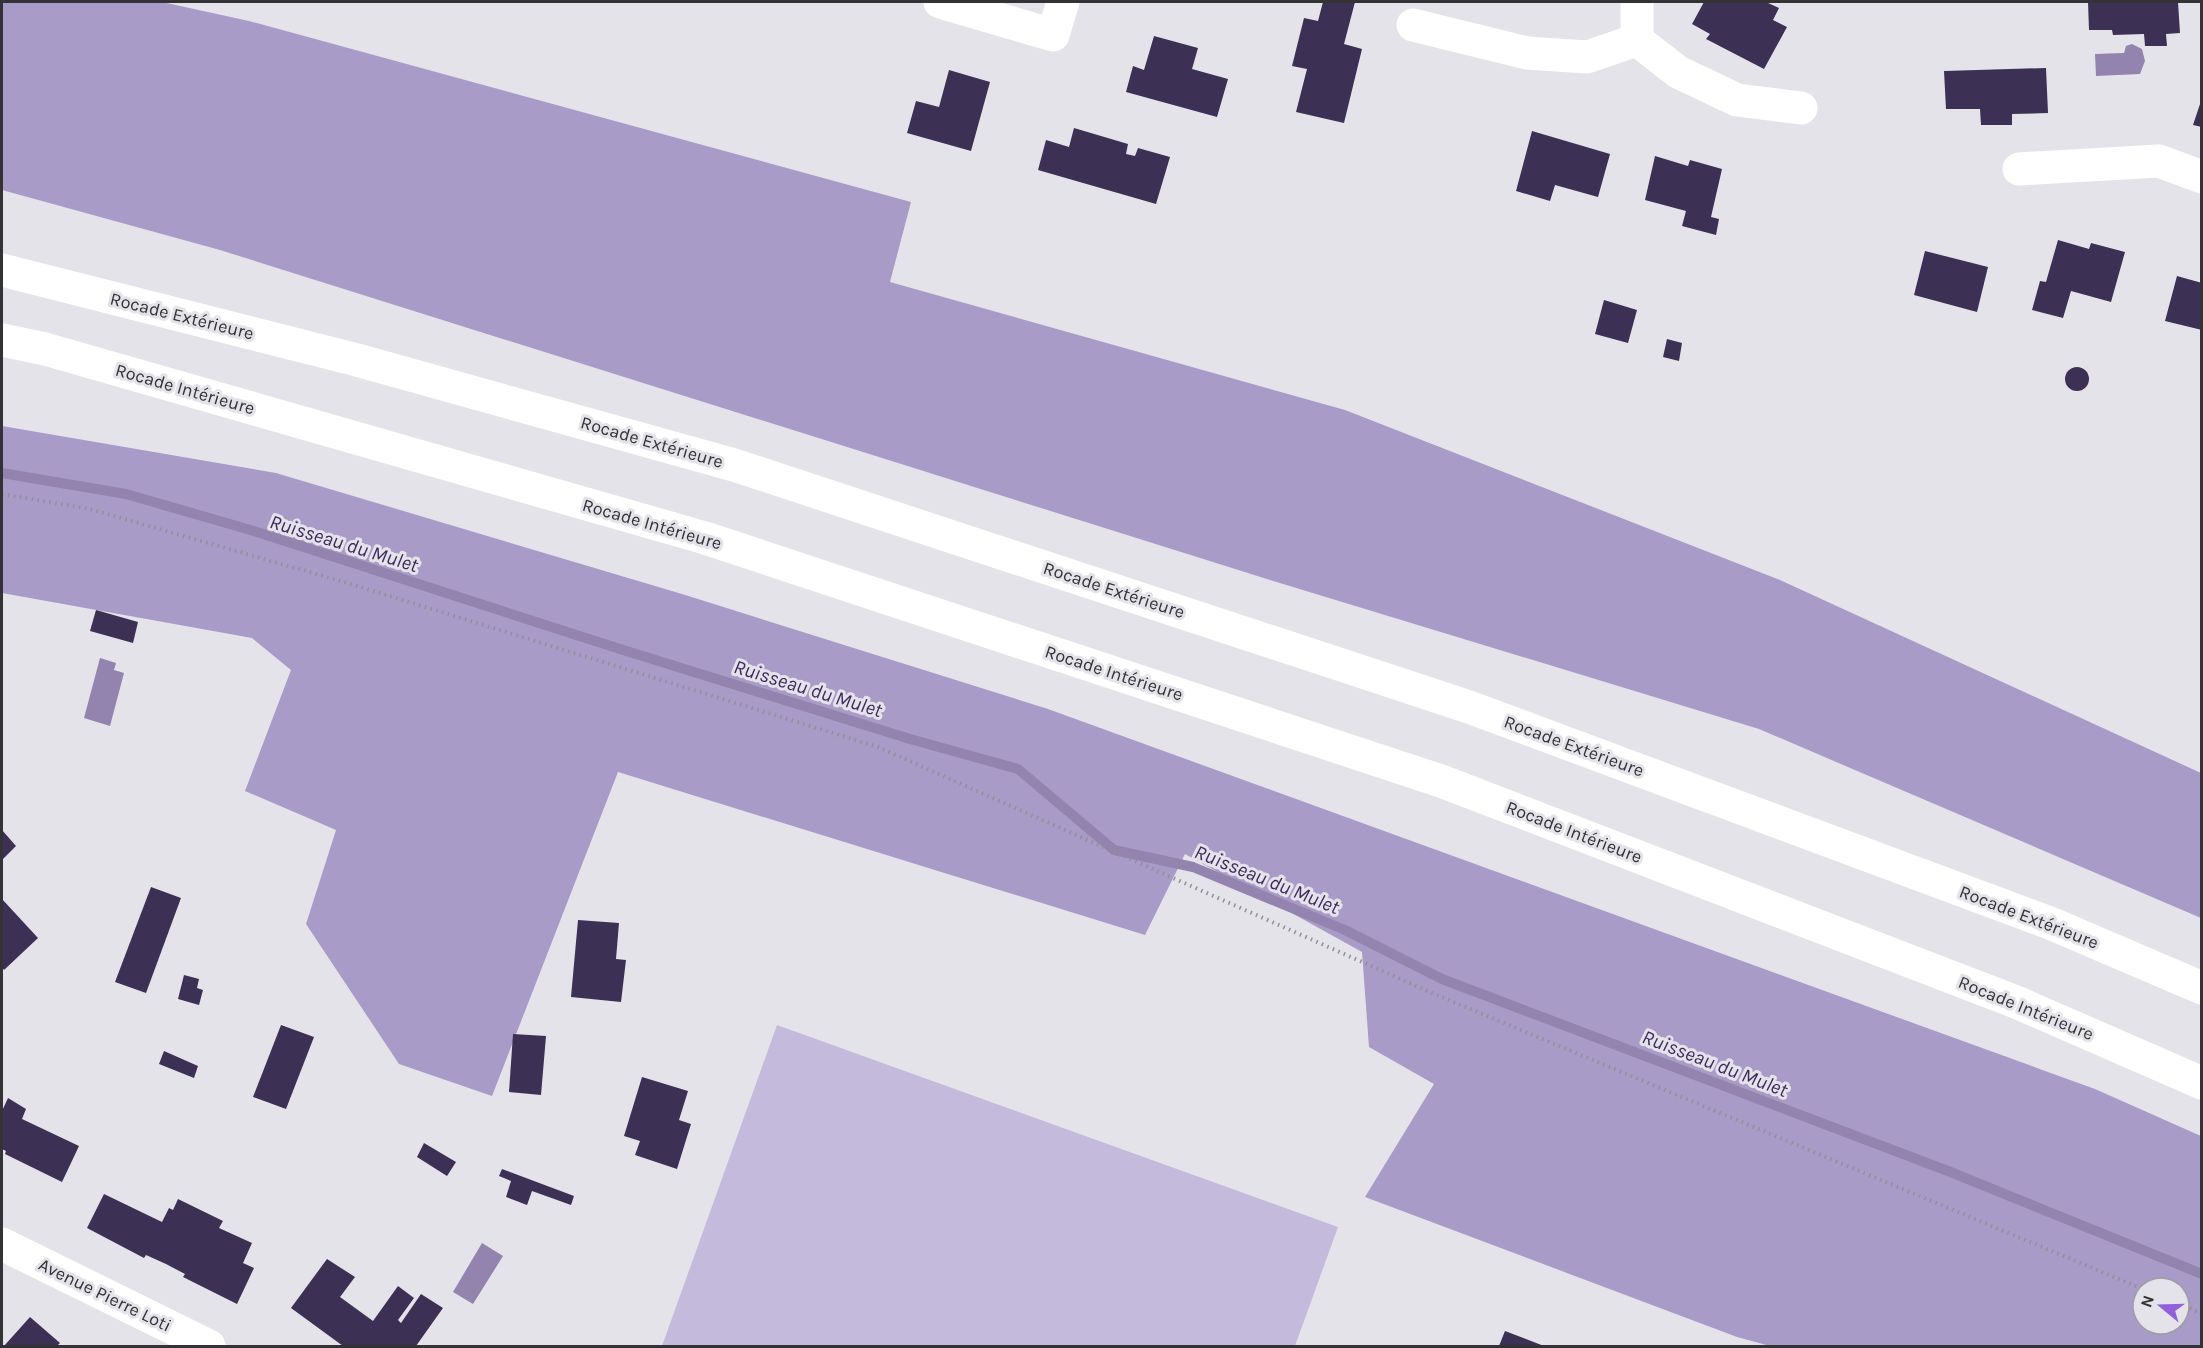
<svg xmlns="http://www.w3.org/2000/svg" width="2203" height="1348" font-family="Karla,sans-serif">
<style>
.green{fill:#c4badc}
.forest{fill:#a99bc7;fill-rule:evenodd}
.water{fill:#9284ae}
.lines{fill:none;stroke-linecap:round;stroke-linejoin:round}
.stream{stroke:#9284ae;stroke-width:10}
.building{fill:#3d3055}
.path{stroke:#919095;stroke-width:4;stroke-dasharray:1.5 4.5;stroke-linecap:butt}
.minor{stroke:#fff;stroke-width:33}
.highway{stroke:#fff;stroke-width:33}
.labels{text-anchor:middle;stroke-width:6;stroke-linejoin:round;paint-order:stroke}
.street-label{font-size:18px;fill:#333235;stroke:#e5e3ea}
.water-label{font-size:20px;font-style:italic;fill:#3f2a60;stroke:#e5e3ea}
</style>
<rect width="100%" height="100%" fill="#e5e3ea"/>
<polygon class="green" points="777,1025 1338,1227 1295,1346 662,1346"/>
<g class="forest">
<polygon points="2,2 162,2 249,21 911,202 890,282 1345,410 1780,580 2201,773 2201,918 1759,729 1267,579 220,250 2,190"/>
<path d="M2 426 276 473 682 594 1048 709 2095 1089 2201 1136V1346H1770L1737 1337 1365 1197 1434 1084 1369 1047 1362 952 1185 854 1145 935 618 772 492 1096 399 1064 306 924 336 830 245 791 291 670 252 638 2 593ZM2143 1288H2179V1324H2143Z"/>
</g>
<g class="water">
<polygon points="2132,44 2142,49 2145,61 2140,74 2096,76 2095,54 2124,53 2126,46"/>
<polygon points="100,658 116,663 114,670 124,673 110,726 84,718"/>
<polygon points="482,1243 503,1256 473,1304 453,1292"/>
</g>
<g class="lines">
<polyline class="stream" points="2,473 126,494 254,531 620,649 910,739 1018,769 1114,850 1193,867 1345,930 1442,979 1948,1171 2202,1274"/>
</g>
<g class="building">
<polygon points="1323,2 1355,2 1344,44 1362,49 1344,123 1296,112 1307,69 1292,66 1304,18 1318,21"/>
<polygon points="1704,2 1766,2 1779,8 1773,20 1787,27 1764,69 1706,39 1710,34 1692,24"/>
<polygon points="2088,2 2178,2 2180,33 2166,34 2167,46 2145,46 2144,34 2113,35 2112,30 2089,30"/>
<polygon points="1154,36 1198,48 1192,69 1228,79 1217,117 1126,92 1133,66 1144,70"/>
<polygon points="2046,68 2048,113 2012,114 2012,125 1981,125 1980,109 1946,109 1944,71"/>
<polygon points="949,70 990,82 971,151 907,133 916,101 939,107"/>
<polygon points="2201,101 2202,101 2202,127 2193,125"/>
<polygon points="1074,128 1128,144 1126,154 1135,156 1138,148 1170,157 1156,204 1038,170 1046,140 1069,147"/>
<polygon points="1532,131 1610,154 1598,197 1555,185 1550,201 1516,191"/>
<polygon points="1655,156 1688,166 1690,160 1722,169 1711,217 1719,219 1716,235 1682,226 1686,211 1645,200"/>
<polygon points="2058,240 2089,249 2091,243 2125,252 2111,302 2071,291 2063,318 2032,310 2040,281 2046,282"/>
<polygon points="1925,251 1988,267 1977,312 1914,295"/>
<polygon points="2177,276 2202,283 2202,330 2165,321"/>
<polygon points="1604,300 1637,310 1628,343 1595,334"/>
<polygon points="1667,339 1682,343 1679,361 1663,357"/>
<circle cx="2077" cy="379" r="12"/>
<polygon points="96,610 138,622 133,643 90,631"/>
<polygon points="2,830 16,846 2,860"/>
<polygon points="151,887 181,898 146,993 115,982"/>
<polygon points="2,899 38,938 4,970 2,967"/>
<polygon points="578,920 619,923 616,959 626,960 621,1002 571,997"/>
<polygon points="184,975 199,979 197,988 203,990 199,1005 178,999"/>
<polygon points="281,1025 314,1037 286,1109 253,1097"/>
<polygon points="513,1034 546,1036 541,1095 509,1092"/>
<polygon points="164,1051 198,1066 194,1078 159,1064"/>
<polygon points="642,1077 688,1091 679,1120 691,1124 677,1169 635,1155 640,1141 624,1136"/>
<polygon points="8,1098 26,1109 22,1119 79,1146 62,1182 5,1154 6,1151 2,1149 2,1111"/>
<polygon points="424,1143 456,1162 447,1176 417,1157"/>
<polygon points="502,1169 574,1196 571,1205 532,1191 527,1205 506,1197 511,1181 499,1176"/>
<polygon points="104,1194 162,1222 169,1208 173,1210 178,1199 223,1221 219,1228 252,1243 243,1263 254,1268 237,1304 183,1277 185,1274 166,1264 146,1255 144,1258 87,1228"/>
<polygon points="327,1259 355,1277 340,1297 373,1321 398,1286 414,1298 398,1320 401,1323 421,1294 443,1308 416,1346 343,1346 291,1308"/>
<polygon points="30,1317 60,1343 57,1346 4,1346"/>
<polygon points="1505,1331 1544,1346 1499,1346"/>
</g>
<g class="lines">
<g class="path">
<polyline points="2,494 90,509 351,584 878,747 1432,993 2143,1289"/>
<polyline points="2179,1303 2202,1314"/>
</g>
<g class="minor">
<polyline points="940,2 1053,35 1063,2"/>
<polyline points="1637,2 1637,40 1678,72 1737,100 1801,108"/>
<polyline points="1413,25 1527,53 1587,57 1637,40"/>
<polyline points="2019,169 2159,161 2202,177"/>
<polyline points="2,1244 209,1346"/>
</g>
<g class="highway">
<polyline points="2,270 357,360 734,465 1469,707 2050,923 2202,988"/>
<polyline points="2,340 45,349 705,538 1441,781 2016,1002 2202,1083"/>
</g>
</g>
<g class="labels">
<g class="street-label">
<text transform="translate(182 316) rotate(14)" y="6">Rocade Extérieure</text>
<text transform="translate(185 389) rotate(16)" y="6">Rocade Intérieure</text>
<text transform="translate(652 442) rotate(16)" y="6">Rocade Extérieure</text>
<text transform="translate(652 524) rotate(16)" y="6">Rocade Intérieure</text>
<text transform="translate(1114 590) rotate(18)" y="6">Rocade Extérieure</text>
<text transform="translate(1114 673) rotate(18)" y="6">Rocade Intérieure</text>
<text transform="translate(1574 746) rotate(20)" y="6">Rocade Extérieure</text>
<text transform="translate(1574 832) rotate(21)" y="6">Rocade Intérieure</text>
<text transform="translate(2029 917) rotate(21)" y="6">Rocade Extérieure</text>
<text transform="translate(2026 1008) rotate(22)" y="6">Rocade Intérieure</text>
<text transform="translate(105 1295) rotate(26)" y="6">Avenue Pierre Loti</text>
</g>
<g class="water-label">
<text transform="translate(344 543) rotate(17)" y="7">Ruisseau du Mulet</text>
<text transform="translate(808 688) rotate(17)" y="7">Ruisseau du Mulet</text>
<text transform="translate(1267 879) rotate(22)" y="7">Ruisseau du Mulet</text>
<text transform="translate(1715 1063) rotate(21)" y="7">Ruisseau du Mulet</text>
</g>
</g>
<rect width="2203" height="1348" fill="none" stroke="#333235" stroke-width="6"/>
<g transform="translate(2161 1306) rotate(289)"><circle r="28" fill="#e5e3ea" stroke="#9e9ca2" stroke-width="1.5"/>
<path d="M0-4.5L10 22L0 15L-10 22Z" fill="#9161da"/>
<text y="-9" font-size="16" font-weight="bold" text-anchor="middle" fill="#333235">N</text>
</g>
</svg>
